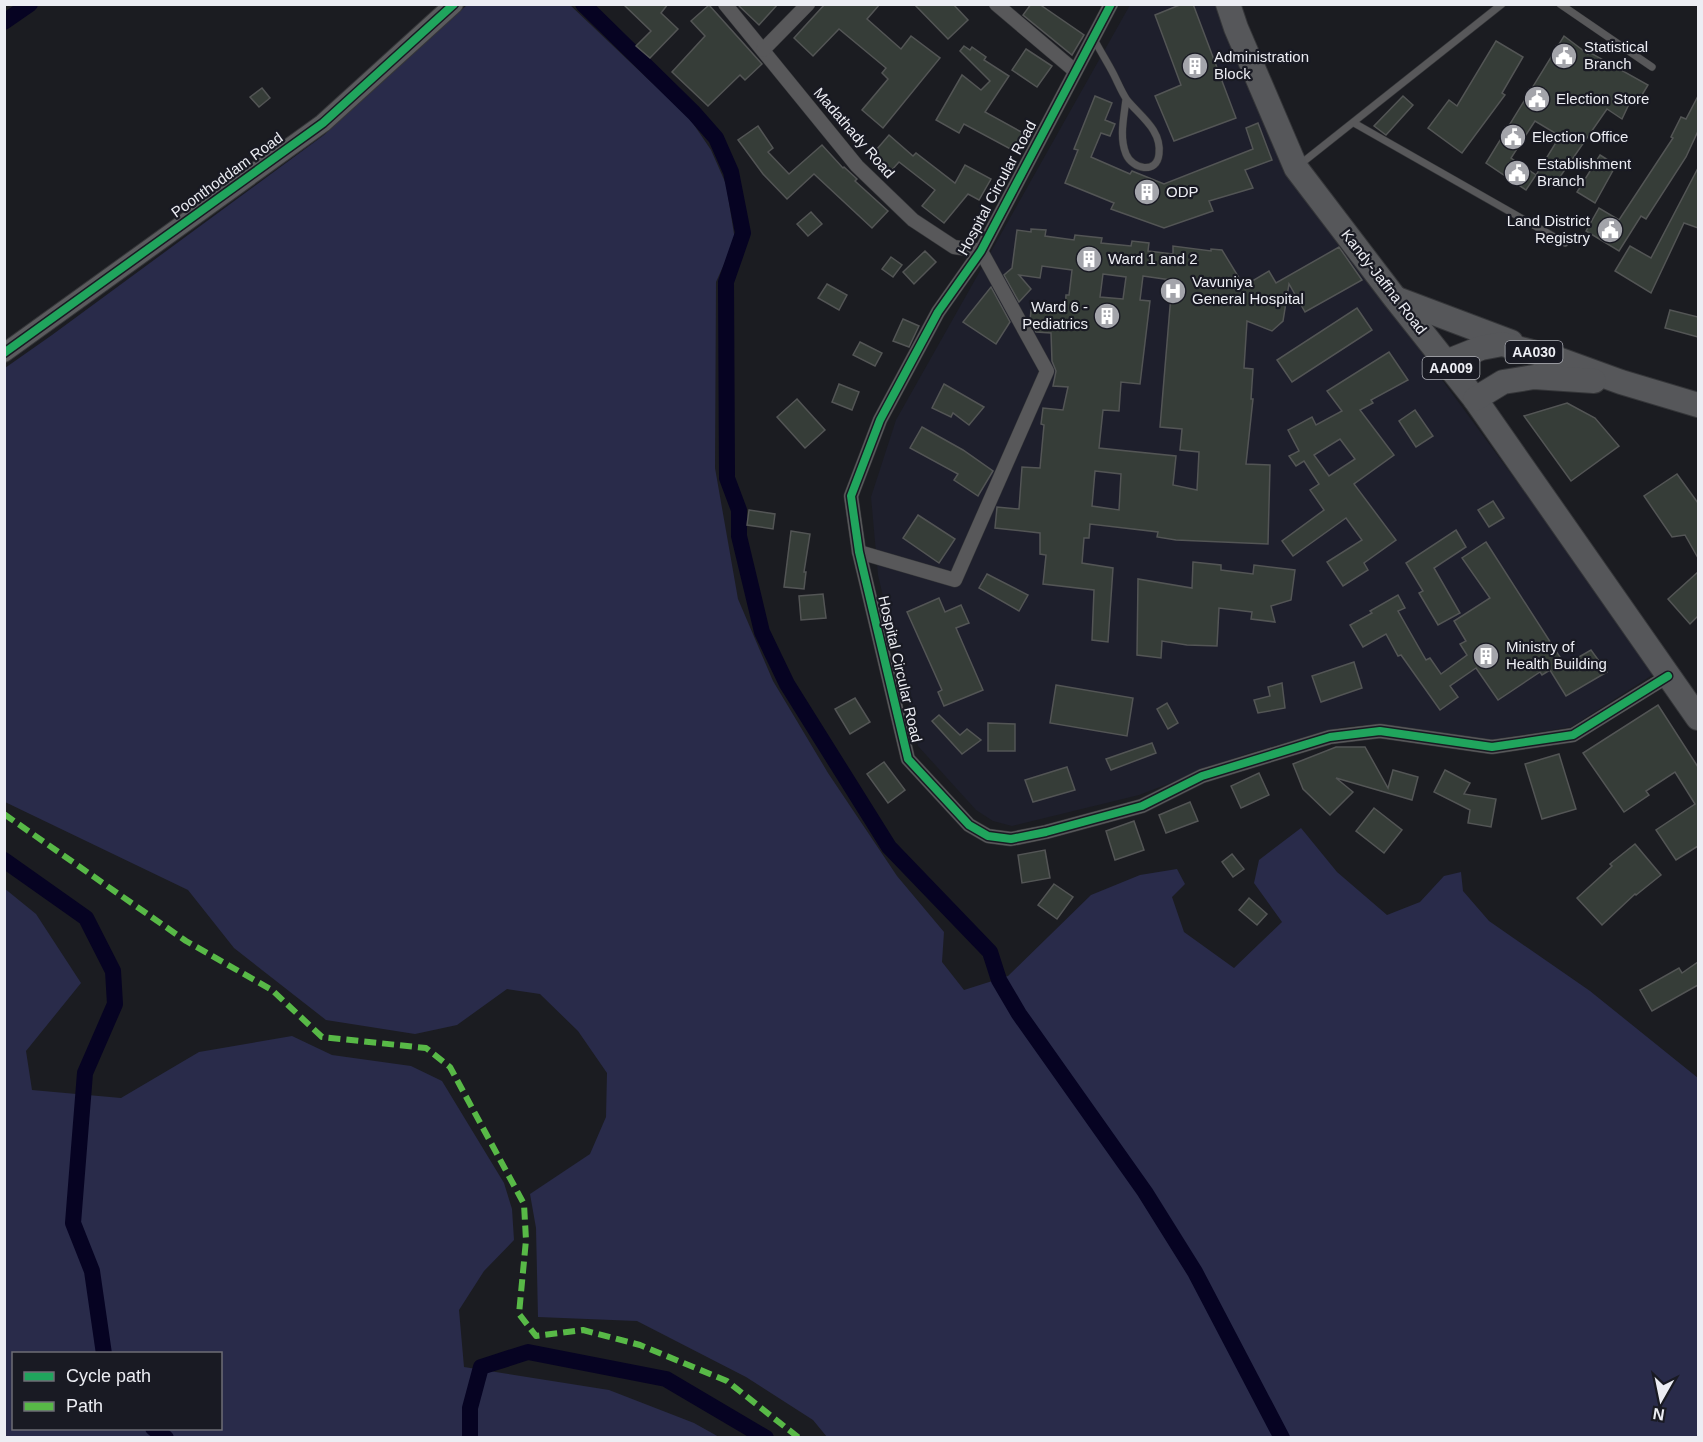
<svg xmlns="http://www.w3.org/2000/svg" width="1703" height="1442" font-family="Arial,sans-serif">
<style>
.built{fill:#1e1f2c}
.green{fill:#292b4a;fill-rule:evenodd}
.lines{fill:none;stroke-linecap:round;stroke-linejoin:round}
.canal{stroke:#060322;stroke-width:16}
.building{fill:#363d38;stroke:#535555;stroke-width:1.5;fill-rule:evenodd}
.lane-casing{stroke:#353639;stroke-width:8}
.street-casing{stroke:#353639;stroke-width:15}
.secondary-casing{stroke:#353639;stroke-width:20}
.highway-casing{stroke:#353639;stroke-width:26}
.lane{stroke:#58585a;stroke-width:7}
.street{stroke:#58585a;stroke-width:14}
.secondary{stroke:#5b5b5e;stroke-width:18}
.highway{stroke:#56575a;stroke-width:24}
.quiet{stroke:#58b947;stroke-width:6;stroke-dasharray:12 6;stroke-linecap:butt}
.cycleway-casing{stroke:#191a23;stroke-width:11}
.cycleway{stroke:#20a55d;stroke-width:8}
.labels{text-anchor:middle;stroke-width:4.5;stroke-linejoin:round;paint-order:stroke}
.shield{fill:#191a23;stroke:#adaeb5;stroke-width:1.5}
.shield-label{font-size:14px;font-weight:bold;fill:#ecedf3}
.poi-label{font-size:15px;fill:#ecedf3;stroke:#191a23;text-anchor:start}
.street-label{font-size:15px;fill:#ecedf3;stroke:#191a23}
</style>
<rect width="100%" height="100%" fill="#1b1c21"/>
<polygon class="built" points="1130,5 1215,5 1281,161 1657,672 1571,727 1490,740 1379,724 1343,727 1249,753 1139,795 1012,826 993,821 976,810 918,746 878,575 871,497 896,420"/>
<g class="green">
<polygon points="467,5 570,5 690,119 711,150 726,184 735,240 716,282 715,468 738,599 773,681 828,773 897,876 944,932 942,962 964,990 1008,976 1091,895 1140,875 1177,869 1185,884 1172,897 1184,932 1234,968 1282,922 1254,883 1259,860 1301,828 1337,872 1387,915 1420,902 1444,876 1461,872 1463,891 1489,921 1590,991 1698,1078 1698,1437 827,1437 813,1420 746,1377 637,1321 538,1317 536,1228 530,1194 590,1154 606,1117 607,1073 578,1031 540,994 507,989 457,1025 415,1034 326,1020 234,948 188,890 5,802 5,368 52,335 324,135"/>
<path d="M4 888 36 914 81 983 26 1051 32 1090 121 1098 199 1052 292 1036 332 1055 411 1066 442 1081 504 1183 512 1209 514 1240 484 1271 459 1310 464 1367 609 1390 694 1423 719 1437H5ZM14 1354H220V1428H14Z"/>
</g>
<g class="lines">
<g class="canal">
<polyline points="583,4 694,113 716,138 731,172 743,233 726,282 727,478 739,510 739,536 762,632 787,684 889,847 990,952 999,980 1019,1014 1145,1192 1195,1272 1282,1438"/>
<polyline points="4,22 30,4"/>
<polyline points="4,860 86,918 113,971 115,1004 85,1073 73,1223 92,1271 104,1354"/>
<polyline points="153,1428 166,1438"/>
<polyline points="470,1438 470,1408 481,1367 528,1352 666,1379 766,1438"/>
</g>
</g>
<g class="building">
<polygon points="623,4 668,4 661,13 678,29 650,58 636,46 651,31"/>
<polygon points="737,4 778,4 759,25"/>
<polygon points="825,4 880,4 867,19 901,49 911,36 940,58 883,128 862,110 888,79 882,73 886,68 839,29 813,56 794,38"/>
<polygon points="914,4 953,4 968,20 948,39"/>
<polygon points="1031,4 1039,4 1084,35 1072,55 1023,15"/>
<polygon points="1182,4 1193,4 1236,118 1174,141 1155,96 1181,85 1155,15"/>
<polygon points="709,5 762,64 745,80 740,75 708,106 672,72 705,36 691,21"/>
<polygon points="1564,36 1588,54 1589,52 1648,85 1636,105 1630,102 1622,119 1607,109 1553,187 1536,175 1560,136 1535,121 1511,158 1536,175 1526,190 1486,163"/>
<polygon points="1496,41 1523,57 1502,93 1505,95 1462,153 1428,128 1449,100 1457,106"/>
<polygon points="964,46 970,50 972,47 986,57 984,60 1009,76 985,112 1025,134 1016,152 964,124 959,133 936,120 962,75 981,90 990,81 960,51"/>
<polygon points="1026,49 1052,66 1037,87 1012,70"/>
<polygon points="262,88 270,98 259,107 250,97"/>
<polygon points="1095,96 1112,103 1105,120 1115,124 1110,136 1101,133 1091,157 1130,174 1132,171 1164,184 1253,149 1246,128 1258,123 1272,160 1245,170 1253,188 1209,201 1213,211 1164,228 1111,209 1114,203 1065,183 1078,150 1074,149"/>
<polygon points="1403,96 1413,105 1386,135 1374,126"/>
<polygon points="1698,96 1698,131 1686,157 1646,219 1641,216 1619,251 1586,231 1599,208 1619,220 1673,138 1671,137 1681,117 1686,119"/>
<polygon points="758,126 773,148 768,152 789,174 822,145 843,168 844,167 857,179 855,181 888,211 872,228 814,174 787,199 763,174 738,140"/>
<polygon points="889,135 913,156 916,153 955,183 965,165 991,179 979,200 968,194 944,223 922,206 935,190 899,162 890,172 871,156"/>
<polygon points="1600,155 1616,165 1595,203 1577,192"/>
<polygon points="1698,168 1698,228 1684,223 1651,293 1615,271 1630,246 1651,258"/>
<polygon points="811,212 822,224 808,236 797,224"/>
<path d="M1031 229 1046 230 1045 236 1074 240 1075 235 1102 238 1101 243 1131 246 1132 241 1149 243 1148 251 1173 254V246L1211 251V249L1222 250 1244 286 1269 271 1276 283 1339 247 1362 280 1305 312 1289 284 1283 321 1272 331 1247 321 1244 368 1253 369 1251 399H1253L1246 464 1270 465 1268 544 1176 540 1157 537 1158 532 1090 524 1089 538H1084L1082 563 1113 568 1108 642 1092 640 1094 590 1043 584 1046 555 1040 554V533L995 528 997 507 1019 509 1022 467 1040 468 1044 425 1041 424 1043 408 1063 410 1068 387 1053 386 1056 371 1052 361 1051 333 1036 332 1030 321 1031 310 1065 312 1066 295H1069L1072 270 1042 266 1040 278 1019 275 1031 289 1019 302 1004 275 1012 268 1017 230 1031 232ZM1103 274 1126 277 1123 299 1100 297ZM1143 276 1171 280 1172 283 1160 427 1182 429 1180 450 1199 452 1197 490 1173 485 1176 456 1099 448 1103 410 1119 411 1121 382 1140 384 1150 301 1140 300ZM1095 471 1121 474 1119 510 1092 506Z"/>
<polygon points="925,251 936,262 914,284 903,272"/>
<polygon points="891,257 902,265 893,277 882,269"/>
<polygon points="827,284 847,295 839,310 818,298"/>
<polygon points="991,287 1010,322 996,344 963,322"/>
<polygon points="1357,308 1372,330 1292,382 1277,360"/>
<polygon points="1670,310 1698,317 1698,337 1665,328"/>
<polygon points="903,319 919,326 909,347 893,341"/>
<polygon points="860,342 882,353 875,366 853,355"/>
<path d="M1389 352 1408 380 1371 400 1373 403 1360 410 1394 455 1354 484 1396 540 1364 563 1368 570 1343 586 1327 562 1362 540 1346 518 1293 556 1282 541 1324 510 1310 490 1319 484 1304 461 1296 466 1289 456 1299 451 1288 430 1312 417 1316 425 1342 411 1327 391ZM1340 439 1355 459 1329 476 1314 455Z"/>
<polygon points="839,384 859,392 852,410 832,402"/>
<polygon points="944,384 984,407 969,425 953,413 951,417 932,408"/>
<polygon points="797,399 825,430 805,448 777,417"/>
<polygon points="1567,403 1595,418 1619,446 1571,481 1524,416"/>
<polygon points="1415,410 1433,436 1416,447 1399,421"/>
<polygon points="922,427 963,450 993,471 978,496 954,480 958,474 910,448"/>
<polygon points="1677,474 1698,503 1698,558 1685,535 1672,537 1644,496"/>
<polygon points="1493,501 1504,518 1489,527 1478,510"/>
<polygon points="749,510 775,514 773,529 747,525"/>
<polygon points="918,515 955,539 939,563 903,538"/>
<polygon points="1456,530 1466,547 1434,568 1460,613 1438,625 1419,593 1423,591 1406,563"/>
<polygon points="791,531 810,534 804,572 806,572 804,589 784,587"/>
<polygon points="1486,542 1565,665 1591,650 1607,672 1566,696 1550,670 1542,675 1540,672 1498,700 1476,668 1450,686 1458,697 1440,710 1401,655 1398,656 1386,634 1363,647 1350,625 1372,613 1370,611 1398,595 1405,608 1398,611 1426,660 1430,658 1441,674 1467,655 1460,644 1466,641 1454,621 1490,598 1462,558"/>
<polygon points="1193,562 1221,565 1221,570 1253,574 1254,565 1295,570 1291,600 1271,606 1275,622 1251,619 1252,612 1219,608 1217,646 1187,645 1162,641 1161,658 1137,655 1138,579 1192,588"/>
<polygon points="1698,572 1698,616 1690,624 1668,599"/>
<polygon points="987,574 1028,595 1019,611 979,588"/>
<polygon points="823,594 826,618 801,620 799,596"/>
<polygon points="939,598 945,612 961,605 969,623 956,628 983,690 944,706 938,692 942,690 907,612"/>
<polygon points="1354,662 1362,688 1321,702 1312,676"/>
<polygon points="1282,683 1285,708 1258,713 1254,700 1270,696 1268,687"/>
<polygon points="1056,685 1133,698 1127,736 1050,723"/>
<polygon points="855,698 870,722 850,734 835,709"/>
<polygon points="1167,703 1178,723 1168,729 1157,709"/>
<polygon points="1658,705 1698,767 1698,846 1676,860 1656,830 1695,804 1675,772 1646,791 1649,795 1624,812 1583,753"/>
<polygon points="939,715 960,735 967,729 981,740 962,754 932,721"/>
<polygon points="988,723 1015,724 1015,751 988,751"/>
<polygon points="1152,743 1156,753 1111,770 1106,759"/>
<polygon points="1336,747 1365,747 1388,788 1393,770 1418,777 1412,800 1336,778 1353,792 1330,815 1303,789 1293,764"/>
<polygon points="1559,754 1576,809 1542,819 1525,764"/>
<polygon points="884,762 905,790 888,803 867,774"/>
<polygon points="1067,767 1075,790 1033,802 1025,780"/>
<polygon points="1445,770 1470,783 1464,794 1496,799 1491,827 1468,823 1470,810 1434,792"/>
<polygon points="1259,773 1269,795 1241,808 1231,786"/>
<polygon points="1190,802 1198,821 1166,833 1159,815"/>
<polygon points="1374,808 1402,830 1384,853 1356,831"/>
<polygon points="1134,821 1144,850 1115,860 1106,831"/>
<polygon points="1635,844 1661,875 1636,895 1635,894 1602,925 1577,898 1612,866 1610,864"/>
<polygon points="1045,850 1050,878 1022,883 1018,855"/>
<polygon points="1232,854 1244,869 1233,877 1222,862"/>
<polygon points="1054,884 1073,897 1057,919 1038,905"/>
<polygon points="1249,898 1267,914 1257,925 1239,910"/>
<polygon points="1698,962 1698,985 1652,1011 1640,990 1679,968 1682,973"/>
</g>
<g class="lines">
<g class="lane-casing">
<g id="lane">
<polyline points="1560,4 1652,67"/>
<path d="M1094 39C1100 51 1108 63 1114 75 1118 83 1122 93 1127 100 1140 116 1162 130 1159 154 1157 175 1132 169 1126 154 1119 137 1124 117 1126 99"/>
<polyline points="1354,123 1565,243"/>
<polyline points="1298,166 1502,4"/>
</g>
</g>
<g class="street-casing">
<g id="street">
<polyline points="725,4 857,166 913,220 954,247 981,251 1047,371 955,580 859,552"/>
<polyline points="996,4 1075,71"/>
<polyline points="1111,4 981,251 938,312 880,420 851,496 859,552 908,759 969,825 988,836 1011,839 1046,832 1142,806 1202,776 1330,737 1380,731 1492,747 1573,735 1668,676"/>
<polyline points="763,50 808,4"/>
</g>
</g>
<g class="secondary-casing">
<polyline id="secondary" points="4,353 323,123 454,4"/>
</g>
<g class="highway-casing">
<g id="highway">
<polyline points="1228,4 1236,28 1296,168 1395,298 1475,399 1698,718"/>
<polyline points="1397,299 1511,342"/>
<polyline points="1446,362 1481,348 1502,344 1555,358 1621,382 1698,405"/>
<polyline points="1475,399 1503,382 1534,377 1594,381"/>
</g>
</g>
<use href="#lane" class="lane"/>
<use href="#street" class="street"/>
<use href="#secondary" class="secondary"/>
<use href="#highway" class="highway"/>
<polyline class="quiet" points="4,814 186,941 272,990 322,1037 426,1048 450,1067 524,1204 526,1240 519,1314 536,1336 583,1330 640,1345 727,1381 799,1438"/>
<g class="cycleway-casing">
<g id="cycleway">
<polyline points="1111,4 981,251 938,312 880,420 851,496 859,552 908,759 969,825 988,836 1011,839 1046,832 1142,806 1202,776 1330,737 1380,731 1492,747 1573,735 1668,676"/>
<polyline points="4,353 323,123 454,4"/>
</g>
</g>
<use href="#cycleway" class="cycleway"/>
</g>
<defs>
<g id="civic-disc" transform="scale(1.35)"><circle r="9.5" fill="#a3a4aa" stroke="#191a23"/><path d="M-.6-6.5H3V-4.5H.6V-3L4-1V1h2V6H-6V1h2V-1L-.6-3ZM-1.2 2.5V6h2.4V2.5Z" fill="#fff"/></g>
<g id="building-disc" transform="scale(1.35)"><circle r="9.5" fill="#a3a4aa" stroke="#191a23"/><path d="M-4-6H4V6H1V3H-1V6H-4ZM-2.5-4.3h1.7v1.8h-1.7ZM.8-4.3h1.7v1.8H.8ZM-2.5-1h1.7V.8h-1.7ZM.8-1h1.7V.8H.8Z" fill="#fff"/></g>
<g id="hospital-disc" transform="scale(1.35)"><circle r="9.5" fill="#a3a4aa" stroke="#191a23"/><path d="M-5-5h3v3.5h4V-5h3V5h-3V1.5h-4V5h-3Z" fill="#fff"/></g>
</defs>
<g fill-rule="evenodd">
<use href="#civic-disc" x="1564" y="56"/>
<use href="#building-disc" x="1195" y="66"/>
<use href="#civic-disc" x="1537" y="99"/>
<use href="#civic-disc" x="1513" y="137"/>
<use href="#civic-disc" x="1517" y="173"/>
<use href="#building-disc" x="1147" y="192"/>
<use href="#civic-disc" x="1610" y="230"/>
<use href="#building-disc" x="1089" y="259"/>
<use href="#hospital-disc" x="1173" y="291"/>
<use href="#building-disc" x="1107" y="316"/>
<use href="#building-disc" x="1486" y="656"/>
</g>
<g class="labels">
<g class="shield">
<rect x="1505.5" y="341" width="57" height="22" rx="4.5"/>
<rect x="1422.5" y="357" width="57" height="22" rx="4.5"/>
</g>
<g class="shield-label">
<text x="1534" y="357">AA030</text>
<text x="1451" y="373">AA009</text>
</g>
<g class="poi-label">
<text x="1584" y="52">Statistical<tspan x="1584" dy="17">Branch</tspan></text>
<text x="1214" y="62">Administration<tspan x="1214" dy="17">Block</tspan></text>
<text x="1556" y="104">Election Store</text>
<text x="1532" y="142">Election Office</text>
<text x="1537" y="169">Establishment<tspan x="1537" dy="17">Branch</tspan></text>
<text x="1166" y="197">ODP</text>
<text x="1590" y="226" text-anchor="end">Land District<tspan x="1590" dy="17">Registry</tspan></text>
<text x="1108" y="264">Ward 1 and 2</text>
<text x="1192" y="287">Vavuniya<tspan x="1192" dy="17">General Hospital</tspan></text>
<text x="1088" y="312" text-anchor="end">Ward 6 -<tspan x="1088" dy="17">Pediatrics</tspan></text>
<text x="1506" y="652">Ministry of<tspan x="1506" dy="17">Health Building</tspan></text>
</g>
<g class="street-label">
<text transform="translate(854 133) rotate(49)" y="5">Madathady Road</text>
<text transform="translate(227 175) rotate(-36)" y="5">Poonthoddam Road</text>
<text transform="translate(997 188) rotate(-62)" y="5">Hospital Circular Road</text>
<text transform="translate(1384 282) rotate(52)" y="5">Kandy-Jaffna Road</text>
<text transform="translate(900 669) rotate(77)" y="5">Hospital Circular Road</text>
</g>
</g>
<rect width="1703" height="1442" fill="none" stroke="#ecedf3" stroke-width="12"/>
<rect x="12" y="1352" width="210" height="78" fill="#191a23" stroke="#6d6e76" stroke-width="1.5"/>
<rect x="24" y="1372" width="30" height="9" fill="#20a55d" stroke="#6d6e76" stroke-width="1.5"/>
<text x="66" y="1382" font-size="18" fill="#ecedf3">Cycle path</text>
<rect x="24" y="1402" width="30" height="9" fill="#58b947" stroke="#6d6e76" stroke-width="1.5"/>
<text x="66" y="1412" font-size="18" fill="#ecedf3">Path</text>
<g transform="translate(1661 1400) rotate(189)" stroke="#191a23" stroke-width="4.5" paint-order="stroke">
<path d="M0-4.5L10 22L0 15L-10 22Z" fill="#ecedf3"/>
<text y="-9" font-size="16" font-weight="bold" text-anchor="middle" fill="#ecedf3">N</text>
</g>
</svg>
